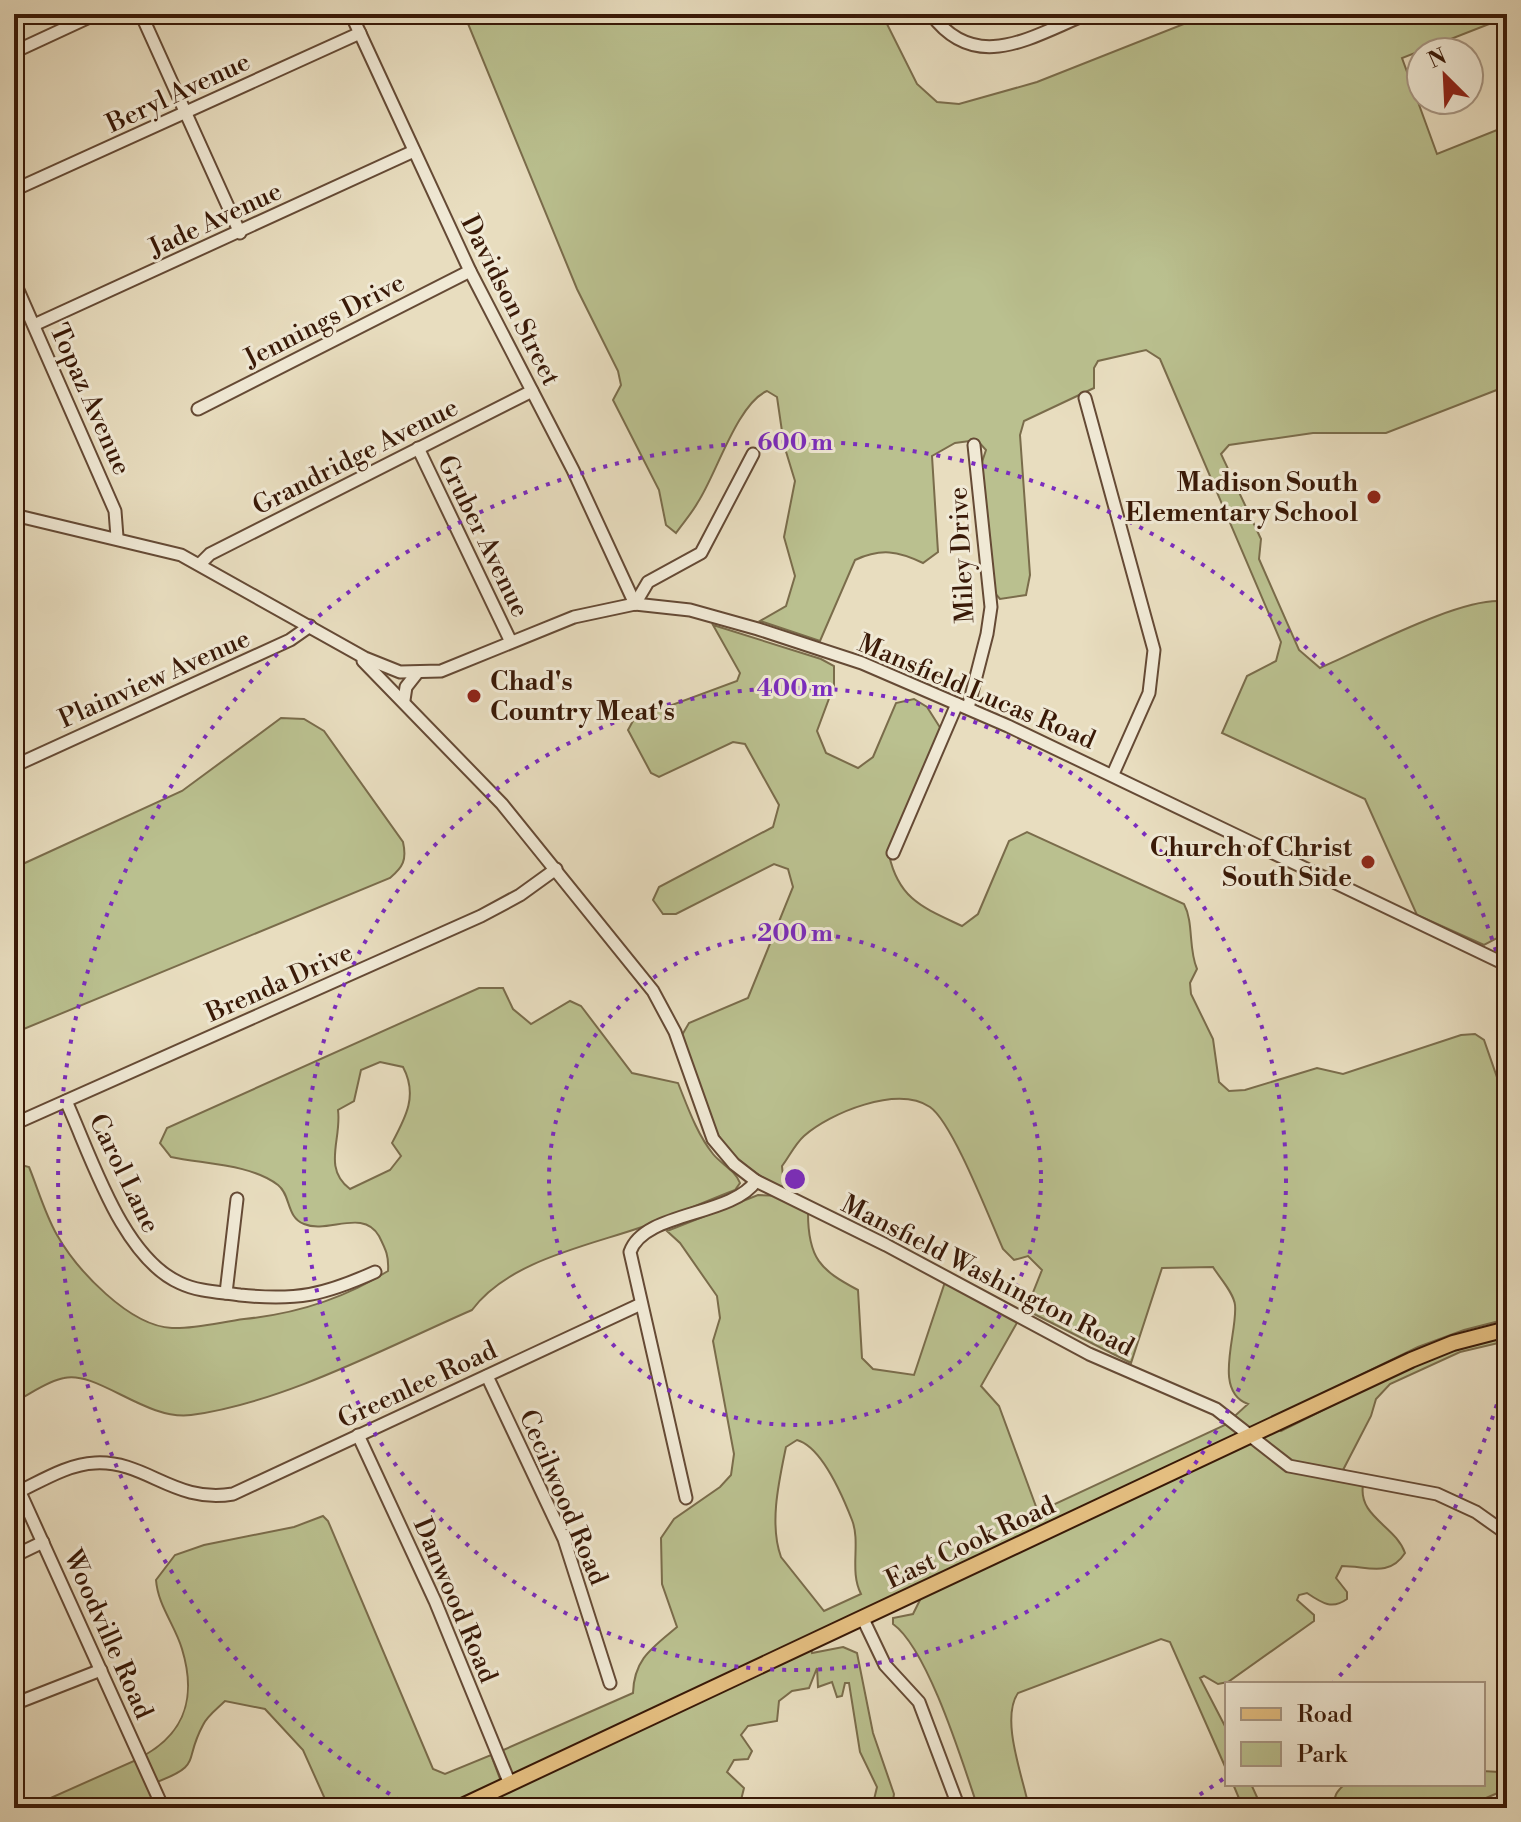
<svg xmlns="http://www.w3.org/2000/svg" width="1521" height="1822" font-family="'Libre Bodoni',serif">
<style>
.green{fill:#bac08f;stroke:#7a6c4b;stroke-width:2;fill-rule:evenodd}
.lines{fill:none;stroke-linecap:round;stroke-linejoin:round}
.minor-casing{stroke:#654a35;stroke-width:15}
.major-casing{stroke:#391907;stroke-width:18}
.minor{stroke:#f0e9d5;stroke-width:11}
.major{stroke:#e4be80;stroke-width:14}
.ring{fill:none;stroke:#7b2cbf;stroke-width:4;stroke-dasharray:4 8}
.poi-dot{fill:#8f2418;stroke:#f0e9d5;stroke-width:3}
.labels{text-anchor:middle;stroke-width:6;stroke-linejoin:round;paint-order:stroke}
.street-label{font-size:26px;fill:#391907;stroke:#f0e9d5}
.poi-label{font-size:26px;font-weight:bold;fill:#391907;stroke:#f0e9d5;text-anchor:end}
.centre{fill:#7b2cbf;stroke:#f0e9d5;stroke-width:4}
.ring-label{font-size:24px;text-anchor:middle;font-weight:bold;fill:#7b2cbf;stroke:#f0e9d5;stroke-width:6;stroke-linejoin:round;paint-order:stroke}
</style>
<rect width="100%" height="100%" fill="#e8ddbf"/>
<filter id="stains"><feTurbulence type="fractalNoise" baseFrequency=".0025" numOctaves="4"/><feColorMatrix values="0 0 0 0 .2 0 0 0 0 .09 0 0 0 0 .02 0 0 0 .5 -.17"/></filter>
<radialGradient id="worn" r=".72"><stop offset=".6" stop-color="#630" stop-opacity="0"/><stop offset="1" stop-color="#630" stop-opacity=".3"/></radialGradient>
<g class="green">
<path d="M464 14H882L917 84 937 102 959 104 1037 82 1209 14H1507V17L1402 58 1437 154 1507 126V386L1386 433H1313L1229 445 1221 454 1261 539 1259 559 1299 650 1320 668C1360 651 1468 593 1507 602V933L1484 945 1417 915 1365 799 1222 733 1247 676 1276 661 1281 642 1160 359 1146 350 1098 361 1094 368V388L1024 421 1020 435 1030 575 1026 595 1000 599 993 591 981 465 986 450 977 440 955 443 932 456 938 552 923 563C898 551 881 548 855 560L820 641 760 621 786 606 795 576 784 537 795 481 784 445 777 397 767 391C737 404 716 475 698 502 692 513 683 523 676 533L666 525 659 490 613 400 621 385 618 371 577 289Z"/>
<path d="M713 625 821 659 834 666V685L817 731 826 753 858 768 873 757 896 703 914 699 927 707 941 729 889 855C899 900 924 908 962 926L978 914 1009 841 1027 832 1184 904C1194 923 1188 948 1197 969L1190 983 1191 994 1213 1039 1219 1082 1229 1091 1245 1090 1317 1068 1343 1074 1461 1035 1475 1034 1484 1040 1507 1106V1319L1464 1330 1418 1347 1266 1421 1281 1431C1354 1396 1427 1351 1507 1337V1341L1460 1352 1390 1384 1376 1399 1371 1416 1342 1472 1363 1485C1358 1517 1396 1526 1405 1553 1389 1578 1367 1566 1342 1566L1336 1578 1347 1592V1599C1332 1610 1322 1603 1307 1593L1299 1595 1297 1600 1314 1615V1621L1228 1682 1218 1684 1204 1676 1200 1678 1227 1730V1771L1170 1642 1161 1639 1018 1693C1000 1719 1023 1777 1029 1808H978C963 1764 928 1649 893 1624V1618L913 1614 921 1598 512 1778 501 1751 633 1693C634 1659 652 1648 677 1627L662 1584 661 1538 674 1519 720 1487 731 1475 734 1454 713 1341 720 1318 717 1296 680 1243 667 1231 758 1195 785 1196 808 1213C808 1258 820 1270 858 1290L862 1358 873 1369 914 1375 945 1282 1018 1321 981 1386 999 1406 1038 1512 1225 1425 1248 1404C1212 1391 1238 1333 1235 1305 1234 1293 1219 1277 1213 1267L1162 1268 1131 1363 1026 1310 1042 1270 1028 1256 1014 1260 1003 1249C990 1220 953 1123 930 1107 897 1085 830 1113 804 1136 795 1144 789 1157 782 1166L784 1188C707 1155 706 1107 682 1035L689 1023 748 998 793 887 788 869 774 864 676 914H663L653 900 659 887 773 827 779 805 745 744 733 742 659 777 651 773 628 730 634 719 737 681 740 673ZM797 1440C822 1447 843 1497 852 1520 861 1543 849 1571 861 1594L824 1611 781 1557C769 1524 779 1481 786 1447Z"/>
<path d="M281 718 304 719 324 731 403 842C407 860 403 867 390 878L14 1033V868L182 791Z"/>
<path d="M479 988H503L513 1009 531 1024 570 1001 581 1006 632 1073 678 1083C688 1108 697 1134 713 1154 722 1165 735 1170 740 1183L735 1190C704 1202 673 1216 642 1227 587 1246 508 1261 472 1310 387 1347 283 1403 191 1415 146 1421 97 1370 64 1378 47 1381 29 1395 14 1402V1163L29 1167C38 1189 45 1214 57 1235 77 1270 129 1326 172 1328 195 1329 221 1322 244 1319 295 1314 345 1298 388 1271 389 1256 386 1250 379 1236 363 1208 328 1234 304 1224 286 1217 291 1195 278 1185 251 1164 203 1164 171 1157L160 1143 167 1128ZM380 1062 403 1067C418 1095 406 1117 392 1143L401 1156 390 1170 350 1189C322 1168 342 1139 338 1110L354 1101 361 1070Z"/>
<path d="M323 1516 328 1521 433 1769 445 1774 491 1755 502 1784 445 1808H329L303 1750 265 1709 225 1701C218 1708 207 1716 203 1725 183 1762 203 1764 157 1782L145 1755C187 1731 196 1695 182 1649 175 1625 158 1606 156 1580L175 1555 204 1545 294 1527Z"/>
<polygon points="843,1647 857,1653 873,1733 894,1794 892,1808 872,1808 877,1787 860,1752 849,1683 845,1683 842,1696 837,1697 832,1682 818,1687 817,1668 809,1688 792,1691 779,1701 777,1721 748,1726 741,1735 752,1751 748,1759 734,1760 727,1772 744,1788 739,1808 472,1808 811,1649 812,1653"/>
<polygon points="136,1760 158,1808 41,1808 46,1800"/>
<path d="M1507 1769V1789L1486 1798 1484 1808H1336C1332 1797 1337 1791 1345 1784H1483V1771L1499 1772Z"/>
<polygon points="1233,1784 1251,1784 1262,1808 1243,1808"/>
</g>
<g class="lines">
<g class="minor-casing">
<g id="minor">
<polyline points="141,14 240,233"/>
<polyline points="351,14 470,271 573,470 635,604"/>
<path d="M931 14C976 75 1032 36 1087 14"/>
<polyline points="14,52 96,14"/>
<polyline points="14,190 360,33"/>
<polyline points="14,281 115,511 117,537"/>
<polyline points="34,325 414,151"/>
<polyline points="1085,398 1154,650 1149,693 1113,774"/>
<polyline points="198,409 470,271"/>
<polyline points="418,448 511,642"/>
<polyline points="14,515 181,555 365,658 400,672 441,671 574,617 635,604 690,610 758,629 862,663 1008,726 1507,965"/>
<polyline points="201,563 210,554 532,391"/>
<polyline points="635,604 648,582 701,553 753,454"/>
<polyline points="363,661 502,804 653,991 675,1032 713,1139 734,1164 756,1181 886,1245 1089,1354 1216,1409 1289,1466 1437,1494 1476,1512 1507,1534"/>
<polyline points="404,700 406,687 417,673"/>
<polyline points="968,708 987,634 991,607 974,445"/>
<polyline points="14,766 290,640 310,626"/>
<polyline points="893,853 957,704"/>
<path d="M66 1101C92 1158 122 1257 180 1283 199 1292 220 1292 240 1295 297 1301 324 1295 375 1272"/>
<polyline points="14,1124 481,916 520,895 556,869"/>
<polyline points="226,1293 237,1199"/>
<polyline points="487,1376 564,1539 610,1683"/>
<polyline points="358,1435 435,1601 510,1784"/>
<polyline points="14,1479 163,1808"/>
<path d="M20 1491C43 1480 69 1464 95 1463 146 1460 174 1504 233 1494L641 1304"/>
<path d="M686 1498 630 1252C644 1211 731 1217 756 1181"/>
<polyline points="14,1556 43,1542"/>
<polyline points="863,1619 885,1665 919,1702 959,1808"/>
<polyline points="14,1704 101,1670"/>
</g>
</g>
<g class="major-casing">
<polyline id="major" points="458,1808 1411,1360 1453,1343 1507,1329"/>
</g>
<use href="#minor" class="minor"/>
<use href="#major" class="major"/>
</g>
<g class="ring">
<circle cx="795" cy="1179" r="246"/>
<circle cx="795" cy="1179" r="491"/>
<path d="M1507 1370A737 737 0 0 1 1334 1682M1223 1779A737 737 0 0 1 1180 1807M410 1807A737 737 0 1 1 1507 988"/>
</g>
<g class="poi-dot">
<circle cx="1374" cy="497" r="8"/>
<circle cx="474" cy="696" r="8"/>
<circle cx="1368" cy="862" r="8"/>
</g>
<g class="labels">
<g class="street-label">
<text transform="translate(178 92) rotate(-25)" y="9">Beryl Avenue</text>
<text transform="translate(215 219) rotate(-25)" y="9">Jade Avenue</text>
<text transform="translate(511 300) rotate(63)" y="9">Davidson Street</text>
<text transform="translate(324 320) rotate(-27)" y="9">Jennings Drive</text>
<text transform="translate(91 399) rotate(66)" y="9">Topaz Avenue</text>
<text transform="translate(355 456) rotate(-27)" y="9">Grandridge Avenue</text>
<text transform="translate(484 536) rotate(64)" y="9">Gruber Avenue</text>
<text transform="translate(961 555) rotate(-93)" y="9">Miley Drive</text>
<text transform="translate(154 678) rotate(-24)" y="9">Plainview Avenue</text>
<text transform="translate(977 691) rotate(23)" y="9">Mansfield Lucas Road</text>
<text transform="translate(279 982) rotate(-24)" y="9">Brenda Drive</text>
<text transform="translate(125 1173) rotate(64)" y="9">Carol Lane</text>
<text transform="translate(988 1275) rotate(27)" y="9">Mansfield Washington Road</text>
<text transform="translate(417 1384) rotate(-25)" y="9">Greenlee Road</text>
<text transform="translate(564 1497) rotate(67)" y="9">Cecilwood Road</text>
<text transform="translate(970 1542) rotate(-25)" y="9">East Cook Road</text>
<text transform="translate(456 1600) rotate(67)" y="9">Danwood Road</text>
<text transform="translate(109 1634) rotate(66)" y="9">Woodville Road</text>
</g>
<g class="poi-label">
<text x="1358" y="491">Madison South<tspan x="1358" dy="30">Elementary School</tspan></text>
<text x="490" y="690" text-anchor="start">Chad's<tspan x="490" dy="30">Country Meat's</tspan></text>
<text x="1352" y="856">Church of Christ<tspan x="1352" dy="30">South Side</tspan></text>
</g>
</g>
<circle cx="795" cy="1179" r="12" class="centre"/>
<g class="ring-label">
<text x="795" y="450">600 m</text>
<text x="795" y="696">400 m</text>
<text x="795" y="941">200 m</text>
</g>
<rect width="1521" height="1822" fill="none" stroke="#e8ddbf" stroke-width="48"/>
<rect x="16" y="16" width="1489" height="1790" fill="none" stroke="#391907" stroke-width="4"/>
<rect x="24" y="24" width="1473" height="1774" fill="none" stroke="#391907" stroke-width="2"/>
<rect x="1225" y="1682" width="260" height="104" fill="#f0e9d5" stroke="#a79683" stroke-width="2"/>
<rect x="1241" y="1708" width="40" height="12" fill="#e4be80" stroke="#a79683" stroke-width="2"/>
<text x="1297" y="1722" font-size="24" fill="#391907">Road</text>
<rect x="1241" y="1742" width="40" height="24" fill="#bac08f" stroke="#a79683" stroke-width="2"/>
<text x="1297" y="1762" font-size="24" fill="#391907">Park</text>
<g transform="translate(1445 76) rotate(336)"><circle r="38" fill="#f0e9d5" stroke="#a79683" stroke-width="2"/>
<path d="M0-6L14 30L0 20L-14 30Z" fill="#8f2418"/>
<text y="-12" font-size="22" font-weight="bold" text-anchor="middle" fill="#391907">N</text>
</g>
<rect width="100%" height="100%" filter="url(#stains)"/>
<rect width="100%" height="100%" fill="url(#worn)"/>
</svg>
